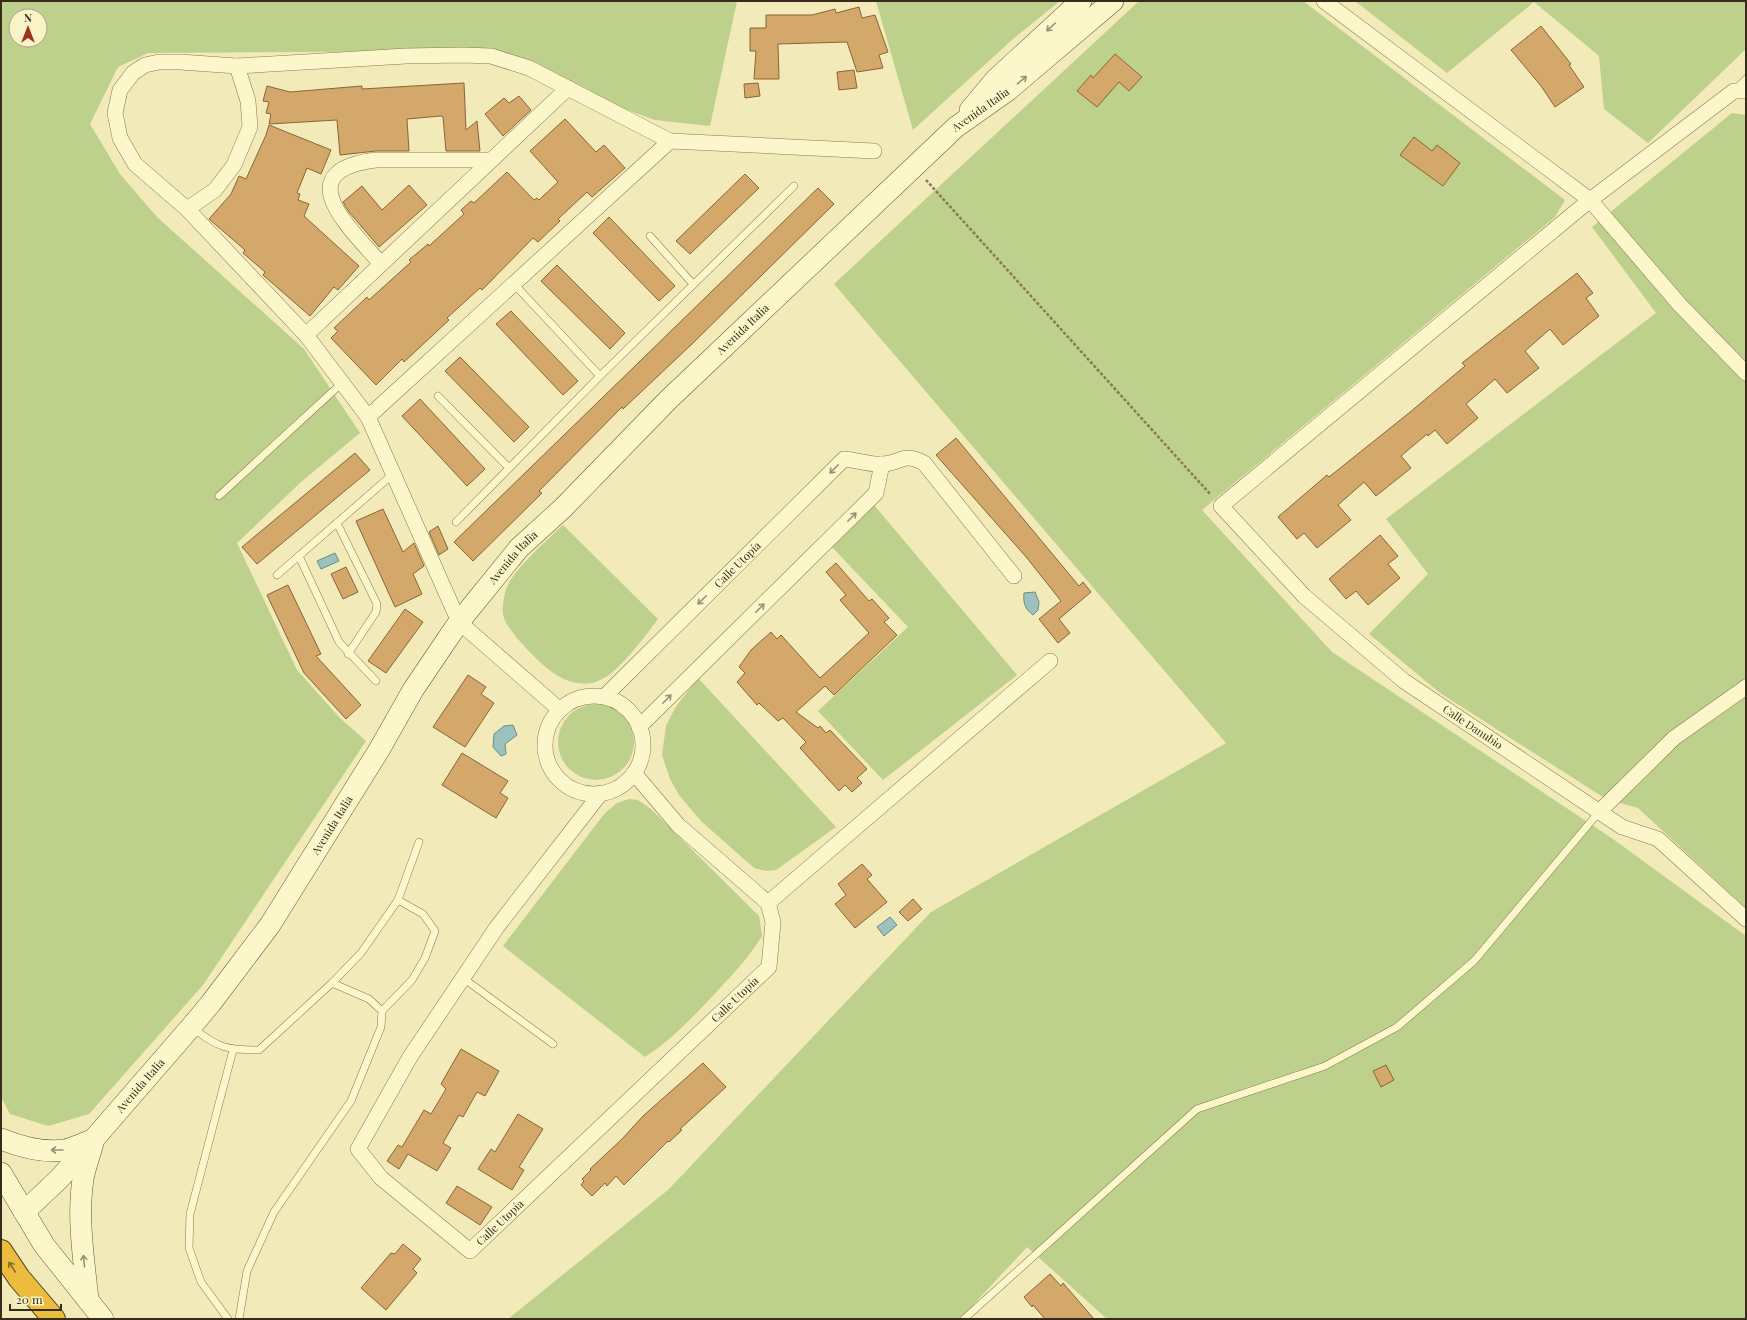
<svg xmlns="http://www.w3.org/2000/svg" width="1747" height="1320" font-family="'Playfair Display',serif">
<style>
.green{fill:#bdd08c;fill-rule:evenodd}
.water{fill:#9dc1bc;stroke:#658f8b}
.building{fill:#d4a76a;stroke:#8a6535}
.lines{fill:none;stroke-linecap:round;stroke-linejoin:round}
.lane-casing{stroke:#897852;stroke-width:8}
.street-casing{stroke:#897852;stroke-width:16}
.secondary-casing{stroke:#6a5935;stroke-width:22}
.highway-casing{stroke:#554427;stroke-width:24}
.path{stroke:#897852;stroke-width:2.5;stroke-dasharray:3 2;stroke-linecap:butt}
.lane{stroke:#fcf6cb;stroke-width:7}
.street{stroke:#fcf6cb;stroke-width:15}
.secondary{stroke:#fcf6cb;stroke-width:21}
.highway{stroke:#ecbc3d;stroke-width:22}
.oneway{stroke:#999172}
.oneway2{stroke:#886d29}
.labels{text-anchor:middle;stroke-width:3.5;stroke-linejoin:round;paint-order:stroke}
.street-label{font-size:11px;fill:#362c19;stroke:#f9f3c8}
</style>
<rect width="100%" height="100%" fill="#f2eab8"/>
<g class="green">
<path d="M1 1H737L710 126 655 120 465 51 148 53 118 67 90 124 120 174 157 217 304 349 360 433 301 482 237 543 297 670 340 718 366 741 203 985 89 1114 48 1126 10 1114 1 1097ZM16 16H40V40H16Z"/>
<polygon points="876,1 1060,1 1013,39 913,130"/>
<polygon points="1139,1 1303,1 1565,200 1555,217 1202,510 1332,652 1613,839 1746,936 1746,1319 1107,1319 1027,1247 960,1319 508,1319 668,1190 931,912 1226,743 834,284"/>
<polygon points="1355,1 1746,1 1746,49 1648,143 1604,109 1599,56 1534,2 1447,73"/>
<polygon points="1732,113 1746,115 1746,908 1638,808 1606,799 1440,693 1369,634 1428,574 1386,519 1656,313 1592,227"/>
<polygon points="874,505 1017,675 883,780 818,711 908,627 831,546"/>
<path d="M563 525 658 619C645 636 618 674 598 681 585 686 571 683 560 677 545 670 509 633 504 618 501 610 504 593 508 585 513 571 550 537 563 525Z"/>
<polygon points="698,678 836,827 776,870 766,871 754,868 701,821 679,795 670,779 662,755 666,726 675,708"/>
<circle cx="596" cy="742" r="38"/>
<path d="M629 799 638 800 651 809 759 916 762 936C749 957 736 971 720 988 696 1014 674 1038 645 1057L503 946 605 813 617 803Z"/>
</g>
<g class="water">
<polygon points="335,553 339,561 321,569 317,561"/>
<path d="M1035 592 1039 602 1038 610 1033 615C1025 609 1023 603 1024 593Z"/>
<polygon points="513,725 517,735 505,744 506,754 501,756 493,747 494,734 504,726"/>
<polygon points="890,917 897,925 884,936 877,927"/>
</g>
<g class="building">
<polygon points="859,7 862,18 875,15 888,52 879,55 883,68 857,72 847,42 778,44 779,79 754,79 756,51 750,51 750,28 766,28 766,15 812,15 835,9 836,13"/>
<polygon points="1541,26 1571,64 1569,65 1584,87 1555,107 1541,86 1511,50"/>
<polygon points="1115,54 1142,77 1129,91 1119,82 1097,107 1077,91 1091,75 1093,78"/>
<polygon points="854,70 857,88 839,90 837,72"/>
<polygon points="464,83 466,130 477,121 480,151 446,151 443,117 441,116 407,119 409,151 376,151 340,155 337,120 269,124 271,114 266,113 269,102 263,101 267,86 290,92 362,86 362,89"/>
<polygon points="758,83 760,96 745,98 744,84"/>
<polygon points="519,96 531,110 503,136 485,114 504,98 509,103"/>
<polygon points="565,119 596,152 604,145 625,168 592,197 587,192 558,219 560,221 538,242 533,238 482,290 480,288 447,318 449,320 404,362 402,359 376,385 331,338 338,331 334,328 367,297 369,300 411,262 409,260 428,244 429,246 464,214 461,210 471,201 474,203 507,172 534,200 537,198 539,200 558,182 530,151"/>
<polygon points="269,125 331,150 321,174 307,168 297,193 300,194 298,200 309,204 304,216 359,266 338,290 334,287 310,316 263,275 265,272 243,253 245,250 209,219 231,194 239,176 246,179 266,135"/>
<polygon points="1414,137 1432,151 1437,145 1460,163 1443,186 1400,155"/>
<polygon points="745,174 759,188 690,254 676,241"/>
<polygon points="409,185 427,205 379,247 349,212 343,202 362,186 382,210"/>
<polygon points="818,188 834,204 693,343 623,409 622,407 539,491 542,493 473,561 454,542"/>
<polygon points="609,217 675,286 659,301 593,233"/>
<polygon points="557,265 625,333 610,349 541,281"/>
<polygon points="1577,273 1593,293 1586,298 1599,316 1563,345 1550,329 1525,351 1539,368 1507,393 1495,379 1466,404 1478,418 1447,444 1435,430 1428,436 1427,434 1401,456 1411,468 1376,496 1364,482 1338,505 1351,520 1317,548 1304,533 1297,539 1278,517 1327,475 1329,477 1409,413 1465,366 1462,363"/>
<polygon points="511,311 578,381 563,395 496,324"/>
<polygon points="460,357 529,427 514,442 445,371"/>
<polygon points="420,399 485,469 467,486 402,416"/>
<polygon points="956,438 1079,586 1083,582 1091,592 1059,619 1070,633 1058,643 1039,619 1061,601 1027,558 936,455"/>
<polygon points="355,453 370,470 257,564 242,547"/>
<polygon points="383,509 403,552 414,543 424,566 413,574 422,594 395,607 356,521"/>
<polygon points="438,526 448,549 439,555 429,532"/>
<polygon points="1380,535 1398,556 1388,564 1400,578 1368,605 1356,591 1346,599 1329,579"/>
<polygon points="836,563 869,601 872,599 889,618 884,622 897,635 834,695 825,686 796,712 818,728 820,726 826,733 830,730 867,769 857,778 862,783 852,792 845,785 839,791 800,748 806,742 783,718 778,721 759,703 757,705 737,682 745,673 739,667 751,650 771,632 777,639 781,635 820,678 869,633 840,600 846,595 826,572"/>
<polygon points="346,567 358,592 343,599 331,574"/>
<polygon points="288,585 321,654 316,656 361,705 346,719 304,673 267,595"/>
<polygon points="405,609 423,622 386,673 368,661"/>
<polygon points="468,675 486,687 481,694 494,703 465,747 433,727"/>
<polygon points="462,753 508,781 500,793 508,798 496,818 442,785"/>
<polygon points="862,864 872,875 867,879 887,902 855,928 835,904 846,895 838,884"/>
<polygon points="913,899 922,909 908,921 899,912"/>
<polygon points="461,1049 499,1071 485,1096 477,1092 463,1117 459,1115 443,1143 451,1148 437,1171 408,1154 399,1169 387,1161 398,1145 402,1147 424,1110 431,1114 446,1089 441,1084"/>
<polygon points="703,1063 726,1087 680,1129 682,1130 669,1142 668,1141 624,1185 616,1176 607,1186 605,1183 592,1196 581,1185 584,1181 582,1179 591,1170 590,1169 622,1139 643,1116"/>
<polygon points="1386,1065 1394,1080 1381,1087 1373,1071"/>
<polygon points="518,1114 543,1129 519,1167 524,1170 512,1190 478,1169 491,1149 495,1152"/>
<polygon points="457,1186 492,1207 480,1225 446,1203"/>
<polygon points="403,1244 421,1259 413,1269 417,1273 386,1310 361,1288 391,1253 395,1254"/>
<polygon points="1050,1274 1061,1286 1063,1283 1094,1319 1045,1319 1033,1305 1032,1307 1024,1297"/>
</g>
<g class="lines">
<g class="lane-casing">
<g id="lane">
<polyline points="1736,89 1746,79"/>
<polyline points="650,236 693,284"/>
<polyline points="514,284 600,376"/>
<polyline points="438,396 509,468"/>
<polyline points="219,496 342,383"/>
<polyline points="456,522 600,376 794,186"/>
<polyline points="337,523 377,604 376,612 348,654"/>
<polyline points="299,556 339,642 376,681"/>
<polyline points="277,575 393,474"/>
<polyline points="463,978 553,1044"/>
<polyline points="382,1011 412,980 425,958 435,931 423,914 398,900"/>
<path d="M193 1028C218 1048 227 1050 259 1050L332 983 361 953 398 900 419 842"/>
<polyline points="228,1319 201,1282 189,1248 190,1214 233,1050"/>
<polyline points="239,1319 247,1271 274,1212 351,1101 381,1027 382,1011 369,999 332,983"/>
<polyline points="964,1319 1197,1109 1325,1066 1397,1027 1474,961 1599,812"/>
</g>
</g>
<g class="street-casing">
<g id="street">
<path id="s1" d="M1324 1 1590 200 1221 506 1304 596 1404 681 1622 827 1658 839 1746 919"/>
<polyline points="1746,91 1734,91 1590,200 1680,305 1746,373"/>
<polyline points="187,209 215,190 234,165 250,127 248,101 237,66"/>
<path d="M381 264C351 229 286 171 376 160H489"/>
<polyline points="306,335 568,88"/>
<polyline points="368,417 306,335 187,209 135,164 120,138 115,113 120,90 133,73 145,65 159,62 180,62 237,66 406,56 462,55 491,56 529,68 670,141"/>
<circle cx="594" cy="745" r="49"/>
<path id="s2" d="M604 697 844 459C856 460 870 465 882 464 901 464 902 451 924 463L1014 576"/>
<polyline points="560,710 459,622 368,417 670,141 874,151"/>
<polyline points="639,727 876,493 882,464"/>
<path id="s3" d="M601 793 497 927 410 1057 358 1149 381 1178 470 1251 769 967 773 922 768 903 678 825 634 773"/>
<polyline points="1599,812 1674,738 1746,687"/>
<polyline points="768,903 1050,661"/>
</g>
</g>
<g class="secondary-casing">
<g id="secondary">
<polyline points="970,110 996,79 1081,1"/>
<path d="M1 1139C21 1147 44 1153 65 1150 74 1148 84 1143 92 1140"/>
<polyline points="1,1173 44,1245 103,1319"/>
<path id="s4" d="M24 1212 60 1178 191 1027 211 1003 270 925 379 750 413 690 444 644 459 622 519 548 563 508 668 400 956 127 1007 91 1113 1"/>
<path d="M88 1300C84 1260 77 1219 83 1179 85 1167 90 1155 93 1143"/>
</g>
</g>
<g class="highway-casing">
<polyline id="highway" points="1,1251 19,1278 54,1319"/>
</g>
<polyline class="path" points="926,180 1211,495"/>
<use href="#lane" class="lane"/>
<use href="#street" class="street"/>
<use href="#secondary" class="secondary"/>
<use href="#highway" class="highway"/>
</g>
<defs><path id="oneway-shaft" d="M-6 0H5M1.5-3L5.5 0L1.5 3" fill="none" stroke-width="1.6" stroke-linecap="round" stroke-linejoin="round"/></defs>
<g class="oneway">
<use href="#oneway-shaft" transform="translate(1051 27) rotate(138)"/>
<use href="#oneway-shaft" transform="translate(1022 80) rotate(-40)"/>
<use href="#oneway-shaft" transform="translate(834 469) rotate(135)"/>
<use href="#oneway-shaft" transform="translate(852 517) rotate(-45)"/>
<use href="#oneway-shaft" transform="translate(702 600) rotate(135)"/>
<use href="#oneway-shaft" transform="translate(760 608) rotate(-45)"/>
<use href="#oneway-shaft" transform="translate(667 699) rotate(-45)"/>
<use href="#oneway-shaft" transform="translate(57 1150) rotate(180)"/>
<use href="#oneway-shaft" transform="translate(84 1261) rotate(-95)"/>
</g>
<use class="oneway2" href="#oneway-shaft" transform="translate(12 1267) rotate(-123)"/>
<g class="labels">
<g class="street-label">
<text dy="4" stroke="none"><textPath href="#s4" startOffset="1468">Avenida Italia</textPath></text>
<text dy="4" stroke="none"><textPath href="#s4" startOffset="1144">Avenida Italia</textPath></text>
<text dy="4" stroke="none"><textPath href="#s4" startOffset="820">Avenida Italia</textPath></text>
<text dy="4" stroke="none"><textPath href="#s2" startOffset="188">Calle Utopía</textPath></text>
<text dy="4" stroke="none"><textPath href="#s1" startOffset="1148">Calle Danubio</textPath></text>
<text dy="4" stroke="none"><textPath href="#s4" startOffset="496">Avenida Italia</textPath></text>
<text dy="4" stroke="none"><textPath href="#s3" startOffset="949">Calle Utopía</textPath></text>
<text dy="4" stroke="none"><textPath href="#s4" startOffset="172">Avenida Italia</textPath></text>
<text dy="4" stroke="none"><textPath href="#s3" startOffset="625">Calle Utopía</textPath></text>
</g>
</g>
<rect width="1747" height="1320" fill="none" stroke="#362c19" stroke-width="4"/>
<g transform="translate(28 28)"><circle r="19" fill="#f9f3c8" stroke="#aba382"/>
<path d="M0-3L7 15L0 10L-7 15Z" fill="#9d311c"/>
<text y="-6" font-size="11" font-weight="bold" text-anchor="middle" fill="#362c19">N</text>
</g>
<path d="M10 1304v6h51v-6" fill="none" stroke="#362c19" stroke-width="2"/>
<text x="16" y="1304" font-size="12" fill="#362c19" stroke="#f9f3c8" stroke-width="3" paint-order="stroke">20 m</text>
</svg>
